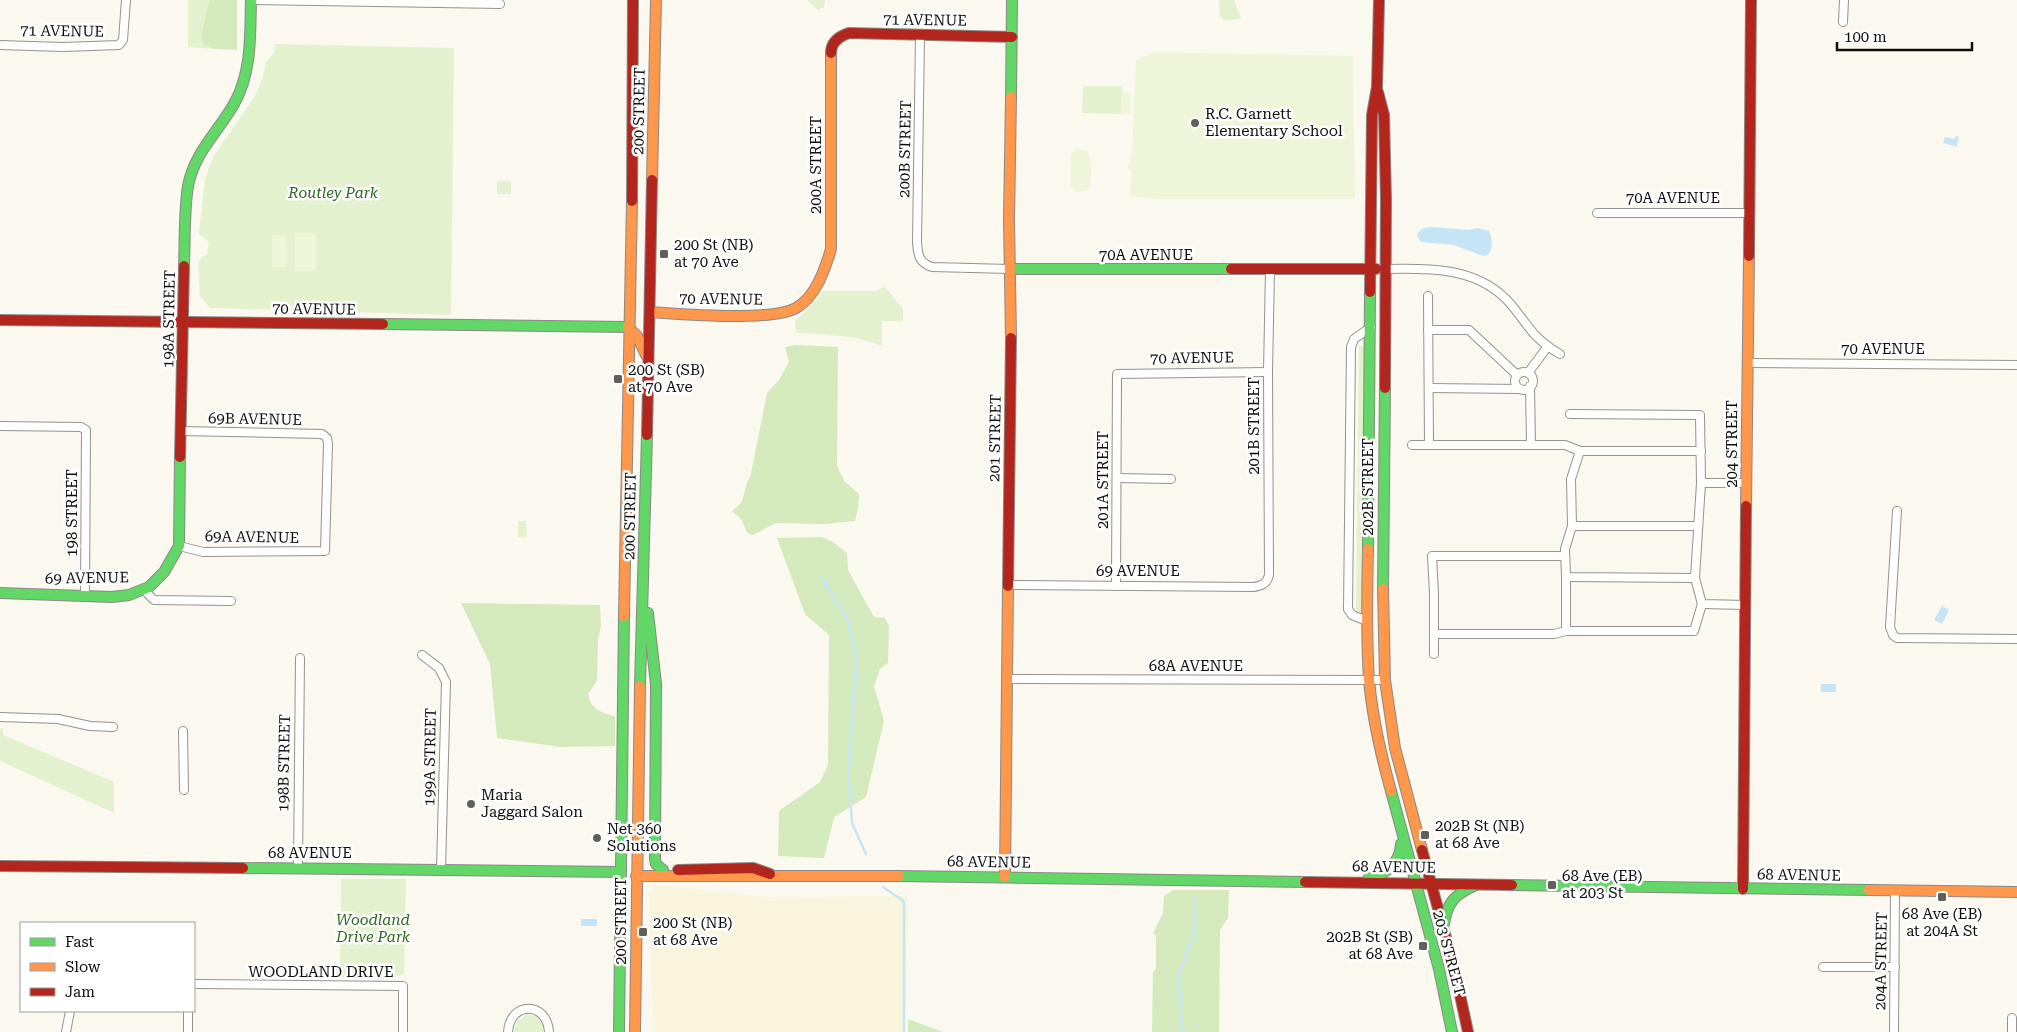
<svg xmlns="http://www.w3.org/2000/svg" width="2017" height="1032" font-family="'Roboto Serif',serif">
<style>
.farmland{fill:#f8f5dc}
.green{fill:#e4f1cf}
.forest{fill:#d4e9bc}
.pitch{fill:#eef5d9}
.water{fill:#c5e5f6}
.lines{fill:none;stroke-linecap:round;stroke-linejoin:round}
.stream{stroke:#c5e5f6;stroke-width:2.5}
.street-casing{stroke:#94938f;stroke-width:10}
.fast-casing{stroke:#8b8986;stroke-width:12}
.slow-casing{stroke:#8b8986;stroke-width:12}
.jam-casing{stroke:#8b8986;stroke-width:12}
.street{stroke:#fefefd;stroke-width:8}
.fast{stroke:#63d668;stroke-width:10}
.slow{stroke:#ff974d;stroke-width:10}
.jam{stroke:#b3261e;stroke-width:10}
.poi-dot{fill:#605f5c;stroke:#fff;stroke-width:2}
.labels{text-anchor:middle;stroke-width:5;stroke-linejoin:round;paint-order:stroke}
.street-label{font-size:15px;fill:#0d0d0d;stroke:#fff}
.poi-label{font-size:15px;fill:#0d0d0d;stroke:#fff;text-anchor:start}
.park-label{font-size:15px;font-style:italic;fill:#2a671a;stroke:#fff}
</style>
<rect width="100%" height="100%" fill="#fbf8f0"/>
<polygon class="farmland" points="655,885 765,897 906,896 908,901 905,1032 653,1032 649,892"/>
<g class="green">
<polygon points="188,0 209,0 201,37 203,43 213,49 188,47"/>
<polygon points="807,0 825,0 824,7 818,10"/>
<polygon points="1219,0 1234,0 1241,17 1239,19 1224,21 1220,15"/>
<polygon points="275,44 454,48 451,315 210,308 200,296 198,263 202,257 207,254 209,242 199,234 205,179 209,167 215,154 255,96 263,77 266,62 274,53"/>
<polygon points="1083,86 1122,86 1121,114 1082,113"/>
<rect x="497" y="181" width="14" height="13"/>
<path d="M884 286 903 309V321H882V346C855 335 825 334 796 333L795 320 801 316 824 291H878Z"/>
<polygon points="1359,346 1364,346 1361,613 1356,610"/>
<polygon points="518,521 526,521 527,537 518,537"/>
<polygon points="0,728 3,729 3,735 114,782 114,813 0,761"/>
<polygon points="341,879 406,879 404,974 390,978 340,977"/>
<polygon points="527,1014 538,1017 543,1024 544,1032 514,1032 517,1021"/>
</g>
<g class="forest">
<polygon points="209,0 237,0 237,50 213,49 203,43 201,37"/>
<polygon points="795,345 838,347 837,466 844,481 859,494 858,508 855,521 825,524 776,523 753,535 747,533 742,520 732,511 742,502 747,482 750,478 767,393 779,380 789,362 785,347"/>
<polygon points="822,537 833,542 847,553 848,570 874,617 885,618 889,626 888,663 880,669 874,686 884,721 866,797 834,817 824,858 778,856 779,811 820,782 828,765 829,635 805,614 777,538"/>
<path d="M461 603 600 605 601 626 598 639 597 681 588 694C590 708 601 713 615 716V746L560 747 497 738 490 664Z"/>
<polygon points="1173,890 1229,890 1228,918 1220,930 1219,1032 1152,1032 1153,972 1156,969 1156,936 1153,933 1163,913 1164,896"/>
<polygon points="908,1019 943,1032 908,1032"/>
</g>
<g class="pitch">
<polygon points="1155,52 1353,56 1355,199 1156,199 1130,196 1131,169 1128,169 1132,151 1136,60"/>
<polygon points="1122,91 1130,92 1130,114 1121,114"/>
<path d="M1077 149 1087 150C1093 160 1092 180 1088 190L1075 192 1070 185 1071 154Z"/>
<rect x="295" y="233" width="21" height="38"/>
<polygon points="272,235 286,235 287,267 272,267"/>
</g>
<g class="water">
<polygon points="1956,136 1959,137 1957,147 1943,143 1945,137 1954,139"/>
<path d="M1430 227 1469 230 1477 228 1489 231C1493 240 1493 248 1488 255L1483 256 1454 245 1421 242 1417 236C1419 229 1423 228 1430 227Z"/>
<polygon points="1942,606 1949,610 1942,624 1934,620"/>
<rect x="1821" y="684" width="15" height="8"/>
<rect x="581" y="919" width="16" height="7"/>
</g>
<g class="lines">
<g class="stream">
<polyline points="823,579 847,619 857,657 848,771 852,823 866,854"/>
<polyline points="883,887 902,900 904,903 904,1032"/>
<polyline points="1184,1032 1181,1020 1179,983 1179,974 1194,934 1195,898"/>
</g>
<g class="street-casing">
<g id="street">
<polyline points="253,0 500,4"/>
<polyline points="1843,22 1844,0"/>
<path d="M920 35 917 243C918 255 919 263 932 267L1010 269"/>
<polyline points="0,45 63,47 119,45 123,40 126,0"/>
<polyline points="1597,213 1749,213"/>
<path d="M1386 269C1428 268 1474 267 1506 299 1517 310 1525 324 1535 335 1543 343 1551 349 1560 354"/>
<polyline points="1428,296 1429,445"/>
<polyline points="1428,330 1469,330 1517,375"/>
<polyline points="1748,363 2017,365"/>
<circle cx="1524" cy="381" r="9"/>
<polyline points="1528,373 1548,346"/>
<polyline points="1530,386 1531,445"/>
<polyline points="1429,388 1520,389"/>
<polyline points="1570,414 1700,415 1701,483 1747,483"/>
<polyline points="0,426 81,427 86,430 85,596"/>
<polyline points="1412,445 1565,445 1580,451"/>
<polyline points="1117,478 1171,479"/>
<polyline points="1701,483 1695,578 1702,604 1746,605"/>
<polyline points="1897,511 1890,627 1893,635 1897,638 2017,639"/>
<polyline points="1572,526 1698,526"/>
<polyline points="179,546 203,552 325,551 328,444 327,438 322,434 181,431"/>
<polyline points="1565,556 1432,556 1434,594 1434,634 1554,634 1566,631 1566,577"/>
<polyline points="1695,578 1566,577 1565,549 1572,526 1571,479 1580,451 1701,451"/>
<path d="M1008 585 1253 587C1261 586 1267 584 1269 575L1268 372 1270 270"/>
<polyline points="1116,586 1117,374 1268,372"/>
<polyline points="144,590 154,600 231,601"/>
<polyline points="1367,621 1352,615 1348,609 1351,347 1354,339 1371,327"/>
<polyline points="1566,631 1694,631 1702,604"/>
<polyline points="1434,654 1434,634"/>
<polyline points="422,655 439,668 446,682 441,869"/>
<polyline points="1007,679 1385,680"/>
<polyline points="0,717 58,719 90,726 113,727"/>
<polyline points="183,731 184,790"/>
<polyline points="298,868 300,658"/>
<polyline points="1823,967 1895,967"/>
<polyline points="194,984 403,986 403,1032"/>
<polyline points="66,1032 70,1011"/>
<polyline points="188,1032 188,1011"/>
<path d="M508 1032C510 1001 547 1001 549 1032"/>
<polyline points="1894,1032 1895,890"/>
<polyline points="2012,1032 2012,1018"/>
</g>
</g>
<g class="fast-casing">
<g id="fast">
<polyline points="1011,97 1012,0"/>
<path d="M184 266C185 242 184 210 188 186 194 153 218 132 234 104 252 72 250 36 251 0"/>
<polyline points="1010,269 1231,269"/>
<polyline points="383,324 628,327"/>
<polyline points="1368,549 1370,292"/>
<polyline points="1383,589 1385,388"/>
<polyline points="0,593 112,597 129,595 149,587 164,572 179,546 180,457"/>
<polyline points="648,613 656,684 655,859 656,864 663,870"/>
<polyline points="640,686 647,435"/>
<polyline points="1391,791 1439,969 1452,1032"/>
<polyline points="243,868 621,872"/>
<polyline points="899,876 1305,882"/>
<path d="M1368 879C1386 874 1400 864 1401 844"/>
<polyline points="1512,885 1869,890"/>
<path d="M1444 924C1447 903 1455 894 1474 886"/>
<polyline points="619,1032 624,616"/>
</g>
</g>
<g class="slow-casing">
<g id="slow">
<polyline points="1011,97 1009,220 1011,338"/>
<polyline points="652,180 656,0"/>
<path d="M650 312C681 314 771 322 796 308 816 297 825 269 831 249V53"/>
<polyline points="628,327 637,336 646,355"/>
<polyline points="1746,506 1749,256"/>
<path d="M1368 549C1367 592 1366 636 1369 679 1372 717 1381 755 1391 791"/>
<polyline points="1383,589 1385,680 1395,748 1422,850"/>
<polyline points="624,616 632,201"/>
<polyline points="636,876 899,876"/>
<polyline points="1005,877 1008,586"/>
<polyline points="1869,890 2017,892"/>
<polyline points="635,1032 640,686"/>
</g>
</g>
<g class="jam-casing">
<g id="jam">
<path d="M831 53C831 41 840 36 849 33L1012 37"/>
<polyline points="1378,92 1384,115 1386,200 1385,388"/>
<polyline points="632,201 633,0"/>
<polyline points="1749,256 1751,0"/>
<polyline points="1231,269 1376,269"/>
<polyline points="1370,292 1372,115 1377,87 1379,0"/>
<polyline points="0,320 383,324"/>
<polyline points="647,435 652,180"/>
<polyline points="180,457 184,266"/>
<polyline points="1008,586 1011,338"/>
<polyline points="1422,850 1454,967 1468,1032"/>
<polyline points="0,866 243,868"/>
<polyline points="678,870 753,868 770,874"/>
<polyline points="1305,882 1512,885"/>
<polyline points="1743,889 1746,506"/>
</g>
</g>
<use href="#street" class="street"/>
<use href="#fast" class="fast"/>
<use href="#slow" class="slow"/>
<use href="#jam" class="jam"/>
</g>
<g class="poi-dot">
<circle cx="1195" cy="123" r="5"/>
<rect x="659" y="249" width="10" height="10" rx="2.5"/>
<rect x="613" y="374" width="10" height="10" rx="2.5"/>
<circle cx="471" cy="804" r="5"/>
<rect x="1420" y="830" width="10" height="10" rx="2.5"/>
<circle cx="597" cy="838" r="5"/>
<rect x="1547" y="880" width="10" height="10" rx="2.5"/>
<rect x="1937" y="892" width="10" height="10" rx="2.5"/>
<rect x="638" y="927" width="10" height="10" rx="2.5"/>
<rect x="1418" y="941" width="10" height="10" rx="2.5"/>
</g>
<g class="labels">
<g class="street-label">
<text transform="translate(925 20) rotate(1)" y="5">71 AVENUE</text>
<text transform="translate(62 31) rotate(1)" y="5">71 AVENUE</text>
<text transform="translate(639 111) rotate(-89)" y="5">200 STREET</text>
<text transform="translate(905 149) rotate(-89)" y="5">200B STREET</text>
<text transform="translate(816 165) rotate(-90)" y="5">200A STREET</text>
<text x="1673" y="203">70A AVENUE</text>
<text x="1146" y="260">70A AVENUE</text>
<text transform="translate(721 299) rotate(1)" y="5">70 AVENUE</text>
<text transform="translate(314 309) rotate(1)" y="5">70 AVENUE</text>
<text transform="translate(169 319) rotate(-89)" y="5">198A STREET</text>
<text x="1883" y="354">70 AVENUE</text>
<text transform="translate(1192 358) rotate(-1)" y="5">70 AVENUE</text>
<text transform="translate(255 419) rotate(1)" y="5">69B AVENUE</text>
<text transform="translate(1254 426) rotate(-90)" y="5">201B STREET</text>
<text transform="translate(995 438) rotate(-89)" y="5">201 STREET</text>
<text transform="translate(1732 444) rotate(-90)" y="5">204 STREET</text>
<text transform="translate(1103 480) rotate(-90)" y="5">201A STREET</text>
<text transform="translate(1368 487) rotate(-90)" y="5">202B STREET</text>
<text transform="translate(72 513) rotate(-90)" y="5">198 STREET</text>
<text transform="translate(630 516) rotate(-89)" y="5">200 STREET</text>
<text transform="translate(252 537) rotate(1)" y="5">69A AVENUE</text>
<text x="1138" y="576">69 AVENUE</text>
<text transform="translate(87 578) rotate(-1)" y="5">69 AVENUE</text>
<text x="1196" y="671">68A AVENUE</text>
<text transform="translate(430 757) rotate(-89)" y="5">199A STREET</text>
<text transform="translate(284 763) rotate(-89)" y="5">198B STREET</text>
<text x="310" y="858">68 AVENUE</text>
<text transform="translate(989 862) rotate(1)" y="5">68 AVENUE</text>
<text transform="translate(1394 867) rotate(1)" y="5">68 AVENUE</text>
<text transform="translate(1799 875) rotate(1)" y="5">68 AVENUE</text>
<text transform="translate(621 921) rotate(-90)" y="5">200 STREET</text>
<text transform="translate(1449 953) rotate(75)" y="5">203 STREET</text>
<text transform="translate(1881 961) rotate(-89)" y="5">204A STREET</text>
<text x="321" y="977">WOODLAND DRIVE</text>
</g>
<g class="poi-label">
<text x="1205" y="119">R.C. Garnett<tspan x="1205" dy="17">Elementary School</tspan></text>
<text x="674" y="250">200 St (NB)<tspan x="674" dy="17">at 70 Ave</tspan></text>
<text x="628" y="375">200 St (SB)<tspan x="628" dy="17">at 70 Ave</tspan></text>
<text x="481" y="800">Maria<tspan x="481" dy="17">Jaggard Salon</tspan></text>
<text x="1435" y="831">202B St (NB)<tspan x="1435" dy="17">at 68 Ave</tspan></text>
<text x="607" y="834">Net 360<tspan x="607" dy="17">Solutions</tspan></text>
<text x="1562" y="881">68 Ave (EB)<tspan x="1562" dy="17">at 203 St</tspan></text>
<text x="1942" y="919" text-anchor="middle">68 Ave (EB)<tspan x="1942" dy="17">at 204A St</tspan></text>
<text x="653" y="928">200 St (NB)<tspan x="653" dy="17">at 68 Ave</tspan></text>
<text x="1413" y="942" text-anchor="end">202B St (SB)<tspan x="1413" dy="17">at 68 Ave</tspan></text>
</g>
<g class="park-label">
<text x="333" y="198">Routley Park</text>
<text x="373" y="925">Woodland<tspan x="373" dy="17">Drive Park</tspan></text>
</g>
</g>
<rect x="20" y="922" width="175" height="90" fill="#ffffff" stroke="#9e9e9e"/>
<rect x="30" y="938" width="25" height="8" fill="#63d668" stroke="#9e9e9e"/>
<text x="65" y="947" font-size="15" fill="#0d0d0d">Fast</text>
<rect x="30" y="963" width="25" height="8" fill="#ff974d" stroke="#9e9e9e"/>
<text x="65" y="972" font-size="15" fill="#0d0d0d">Slow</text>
<rect x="30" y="988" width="25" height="8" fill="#b3261e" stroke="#9e9e9e"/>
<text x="65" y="997" font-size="15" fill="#0d0d0d">Jam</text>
<path d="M1837 42v8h135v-8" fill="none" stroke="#0d0d0d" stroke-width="2.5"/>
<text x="1844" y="42" font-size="15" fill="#0d0d0d" stroke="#ffffff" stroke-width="4" paint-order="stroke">100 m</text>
</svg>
